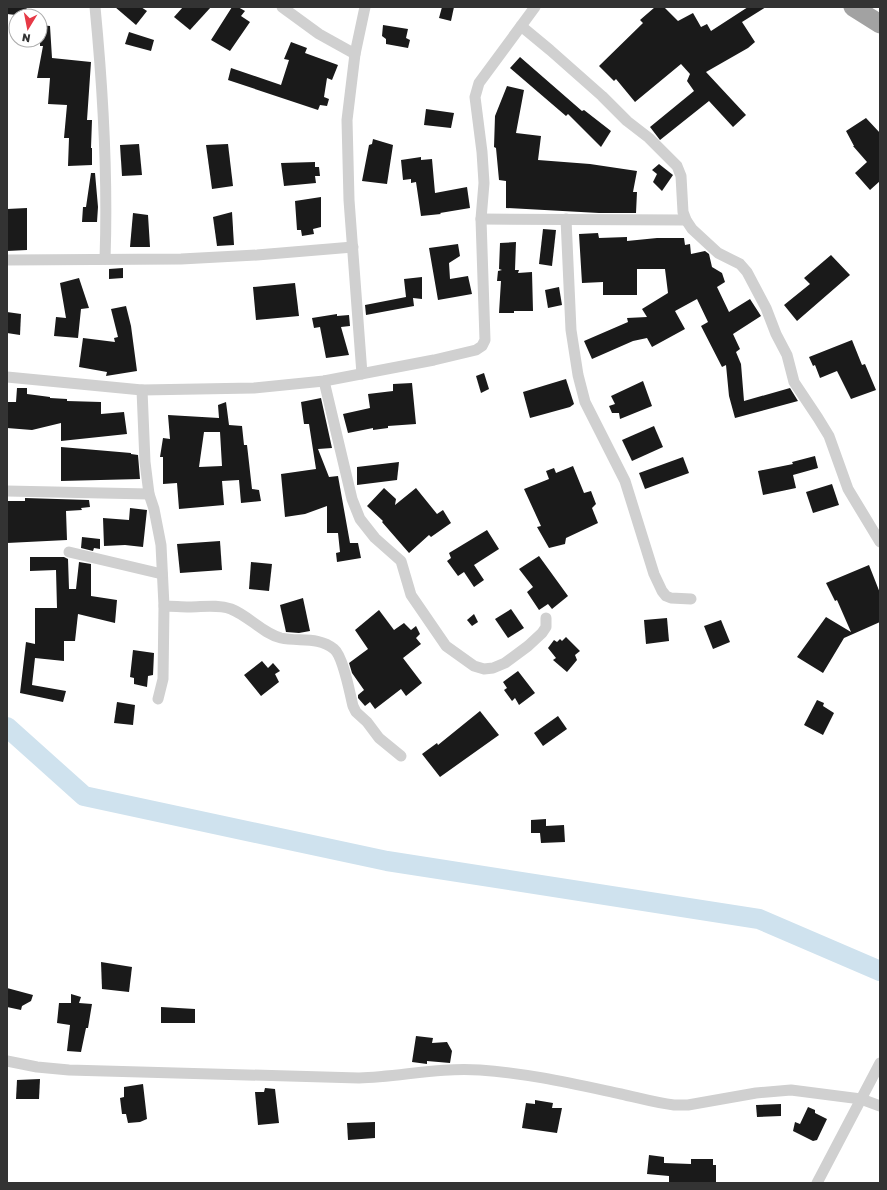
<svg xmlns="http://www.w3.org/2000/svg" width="887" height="1190" font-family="'Golos Text',sans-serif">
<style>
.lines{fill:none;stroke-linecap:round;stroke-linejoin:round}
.river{stroke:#cfe2ee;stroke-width:20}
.building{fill:#1a1a1a;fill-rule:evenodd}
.minor{stroke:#d0d0d0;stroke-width:11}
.trunk{stroke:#a2a2a2;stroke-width:19}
</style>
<rect width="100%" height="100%" fill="#fff"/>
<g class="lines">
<polyline class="river" points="7,727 84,796 387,861 759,919 880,971"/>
</g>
<g class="building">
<polygon points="7,7 27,7 25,16 7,14"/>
<polygon points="115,7 141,7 147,11 136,25"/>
<polygon points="183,7 211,7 190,30 174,17"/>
<polygon points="232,7 238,7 245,11 241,16 250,22 230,51 211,40"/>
<polygon points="442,7 454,7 451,21 439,18"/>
<polygon points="655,7 664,7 678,21 693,13 701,27 707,24 711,31 748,7 766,7 742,22 755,42 748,48 706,72 746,115 733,127 709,101 660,140 650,127 694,91 687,81 690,74 681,64 635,102 616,79 614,81 599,66 643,23 640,20"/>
<polygon points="40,25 50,26 52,58 91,62 87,120 92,120 91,148 92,148 92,165 68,166 69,138 64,138 67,105 48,104 50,78 37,78 43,46 40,46"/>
<polygon points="383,25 408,29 406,38 410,40 408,48 386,44 386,39 382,36"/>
<polygon points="129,32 154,40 151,51 125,44"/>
<polygon points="291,42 307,48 305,53 338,65 332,80 327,78 324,97 329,99 327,106 320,105 318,110 228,80 231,68 281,85 289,60 284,59"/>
<polygon points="520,57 582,111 584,110 611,131 601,147 568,114 566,116 510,68"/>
<polygon points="507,86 524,90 516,133 541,136 538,160 590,164 637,171 633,192 637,192 636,213 599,213 506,208 506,181 499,180 496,148 494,147 495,116"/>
<polygon points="426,109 454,113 451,128 424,125"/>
<polygon points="866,118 880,133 880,181 870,190 855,173 867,162 853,146 854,146 846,131"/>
<polygon points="373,139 393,145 387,184 362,181 369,145 372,144"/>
<polygon points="139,144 142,175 122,176 120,145"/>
<polygon points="228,144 233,186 212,189 206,145"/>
<polygon points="421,157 421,160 432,159 435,193 467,187 470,208 440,213 441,214 421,216 416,182 411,183 411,179 403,180 401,160"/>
<polygon points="315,162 315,167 319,167 320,176 315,176 316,183 284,186 281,163"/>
<polygon points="659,164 673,175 662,191 653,182 657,174 652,170"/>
<polygon points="91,173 95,173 98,207 97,222 82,222 83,207 86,207"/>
<polygon points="321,197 321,227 313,229 314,234 302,236 301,230 297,230 295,201"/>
<polygon points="27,208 27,250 7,251 7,209"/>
<polygon points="232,212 234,245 217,246 213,217"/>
<polygon points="133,213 148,215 150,247 130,247"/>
<polygon points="543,229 556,230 552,266 539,264"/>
<polygon points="598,233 599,238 627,237 627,241 657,238 684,238 685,245 690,244 691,254 705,251 709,254 712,267 722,273 725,282 717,287 729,312 750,299 761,316 733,334 740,349 736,352 741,364 744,401 790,388 798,401 735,418 729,396 726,365 722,367 701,326 708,322 697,299 675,311 685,329 652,347 647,338 633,341 592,359 584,341 628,322 627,318 647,317 642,309 668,293 665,269 637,269 637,295 603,295 603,282 582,283 579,234"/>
<polygon points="516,242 515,270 519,270 518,273 532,272 533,311 514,311 514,313 499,313 501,281 497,281 498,271 502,270 499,269 500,243"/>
<polygon points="458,244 460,256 449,263 450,279 468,276 472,294 438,300 429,248"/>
<polygon points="831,255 850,275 797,321 784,305 810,284 804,278"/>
<polygon points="123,268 123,278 109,279 109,269"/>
<polygon points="422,277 422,299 413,298 414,306 366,315 365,305 406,297 404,279"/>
<polygon points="79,278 89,308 81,309 78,338 54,336 56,317 66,318 60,283"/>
<polygon points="295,283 299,316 256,320 253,287"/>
<polygon points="559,287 562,305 548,308 545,290"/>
<polygon points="126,306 131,326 137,371 106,376 107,372 79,367 83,338 115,342 114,338 118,337 111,309"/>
<polygon points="7,312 21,314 20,335 7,333"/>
<polygon points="337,314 337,316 349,315 350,326 341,327 349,355 326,358 320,327 314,328 312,318"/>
<polygon points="852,340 862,365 865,364 876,390 851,399 837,371 820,378 815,365 813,366 809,357"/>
<polygon points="484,373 489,389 481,393 476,376"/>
<polygon points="566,379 574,404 570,407 530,418 523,392"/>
<polygon points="643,381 652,406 620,419 619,413 612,413 609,406 615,404 611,396"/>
<polygon points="412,383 416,424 388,426 388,428 373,430 373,428 348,433 343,414 370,408 368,394 393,391 393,384"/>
<polygon points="17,388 27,388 27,394 50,397 50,398 67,399 67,401 101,402 101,414 124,412 127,434 61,441 61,423 32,430 7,428 7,402 16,402"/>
<polygon points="321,398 332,448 318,449 329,477 338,476 350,543 358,543 361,558 337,562 336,553 340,552 338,533 327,533 327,506 305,514 285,517 281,474 316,469 309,424 304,424 301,402"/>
<path d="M226 402 229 425 242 426 244 445H247L252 489 259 490 261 501 241 503 239 480 222 481 224 505 179 509 177 483 163 484V457H160L163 438 170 439 168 415 219 418 218 405ZM204 432H220L222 466 199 467Z"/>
<polygon points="654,426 663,447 632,461 622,440"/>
<polygon points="61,447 131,453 131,454 138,455 140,479 61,481"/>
<polygon points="815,456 818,468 793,475 796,488 763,495 758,471 793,464 792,462"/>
<polygon points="683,457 689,473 645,489 639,473"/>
<polygon points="399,462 397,480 357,485 357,467"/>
<polygon points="573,466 584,493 591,491 596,504 592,508 598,523 566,538 565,544 549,548 537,527 541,526 524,489 549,479 546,471 554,468 556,473"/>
<polygon points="832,484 839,505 813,513 806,492"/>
<polygon points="384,488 396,499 395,505 416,488 437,514 443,510 451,523 431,537 429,535 409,553 382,522 383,521 367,506"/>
<polygon points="25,498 89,500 90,507 81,508 82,510 66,511 67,540 7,543 7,501 25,501"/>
<polygon points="130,508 147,510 143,547 125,545 104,546 103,518 129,520"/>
<polygon points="487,530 499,549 474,565 484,580 474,587 464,572 458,576 447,561 451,558 449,553"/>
<polygon points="82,537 100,539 100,549 94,548 93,551 81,548"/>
<polygon points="220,541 222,570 180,573 177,544"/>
<polygon points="539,556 568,596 552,609 548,604 539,610 527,592 533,587 519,569"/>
<polygon points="30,557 64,557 68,559 69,589 76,589 79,562 91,564 91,596 117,600 115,623 78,614 75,641 64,641 64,661 35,658 32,685 66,691 63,702 20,693 26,642 35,644 35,608 57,608 56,570 30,571"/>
<polygon points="251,562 272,564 269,591 249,589"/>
<polygon points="869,565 880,593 880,622 844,638 823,673 797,657 826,617 851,632 837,600 835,601 826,583"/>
<polygon points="303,598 310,631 299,633 286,632 280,605"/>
<polygon points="511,609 524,628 508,638 495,619"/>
<polygon points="379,610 394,630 404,623 411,630 416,626 420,634 416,638 421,644 403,658 422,683 406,696 401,689 375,709 370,702 365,706 358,698 358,695 364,690 352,673 349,663 368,649 355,630"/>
<polygon points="474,614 478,622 472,626 467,620"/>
<polygon points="667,618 669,641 646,644 644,620"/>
<polygon points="721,620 730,642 713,649 704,626"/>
<polygon points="566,637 580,651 575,655 577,660 567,672 553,660 556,658 548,648 554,640 557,642 560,639 562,641"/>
<polygon points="133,650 154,653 153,675 148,676 147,687 134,684 134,678 130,677"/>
<polygon points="262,661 268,668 273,663 280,671 275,674 279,682 261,696 244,675"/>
<polygon points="518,671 535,693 519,705 515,698 512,701 504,690 507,688 503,682"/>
<polygon points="817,700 824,703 823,706 834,713 823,735 804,725"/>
<polygon points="117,702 135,705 133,725 114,723"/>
<polygon points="480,711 499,735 440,777 422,754 437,743 438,745"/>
<polygon points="558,716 567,729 543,746 534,733"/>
<polygon points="546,819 546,826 564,825 565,842 541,843 540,833 531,833 531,820"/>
<polygon points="101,962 132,967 129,992 102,989"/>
<polygon points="7,988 33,995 31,1001 22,1006 21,1010 7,1007"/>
<polygon points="71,994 81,997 79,1003 92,1004 88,1028 86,1028 81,1052 67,1051 70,1025 57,1023 59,1003 71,1003"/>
<polygon points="161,1007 195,1009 195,1023 161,1023"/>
<polygon points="416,1036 433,1038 432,1043 447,1042 452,1051 450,1063 427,1061 427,1064 412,1062"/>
<polygon points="40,1079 39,1099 16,1099 17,1080"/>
<polygon points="143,1084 147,1119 140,1122 128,1123 126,1114 122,1114 120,1098 124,1097 124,1087"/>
<polygon points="265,1088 275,1089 279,1123 258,1125 255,1092 264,1092"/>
<polygon points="535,1100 553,1103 552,1108 562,1108 557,1133 522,1128 526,1103 535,1104"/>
<polygon points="781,1104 781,1116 757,1117 756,1105"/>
<polygon points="808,1107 815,1110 815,1113 827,1119 817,1140 813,1141 793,1131 795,1122 800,1124"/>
<polygon points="375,1122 375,1138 348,1140 347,1123"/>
<polygon points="649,1155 664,1157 664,1163 691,1164 691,1159 713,1159 713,1165 716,1165 716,1183 669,1183 669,1176 647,1174"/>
</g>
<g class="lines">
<g class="minor">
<path d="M95 7C103 90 108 175 105 259"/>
<polyline points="282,7 319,34 355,54"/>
<polyline points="521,26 550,50 602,96 627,121 649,138 677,166 681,176 683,212 686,220 692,229 718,253 740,264 747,272 766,308 776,334 787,355 794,382 818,418 829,436 848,489 880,542"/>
<polyline points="481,219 686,220"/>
<polyline points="566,219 571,330 578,375 585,402 625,481 654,574 662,591 666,596 671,598 691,599"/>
<polyline points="7,260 181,259 257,255 353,247"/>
<polyline points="362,374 349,200 347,120 355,54 365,7"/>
<polyline points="7,377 142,390 254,388 324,381 434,360 476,350 482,346 485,340 481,219 484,183 482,152 475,97 479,83 535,7"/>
<polyline points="324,381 352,499 360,519 375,538 401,561 411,595 446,646 474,666 484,669 493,668 505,663 528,646 542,633 546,627 546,618"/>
<polyline points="142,390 145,462 149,494 154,509 161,545 164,606 163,679 158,699"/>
<polyline points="7,491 149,494"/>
<polyline points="69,552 162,574"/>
<path d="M164 606C173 606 181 607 189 607 203 607 217 604 231 609 249 616 262 633 281 638 299 642 318 636 334 649 343 656 350 694 353 706L356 712 367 722 379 738 401 756"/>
<path d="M7 1061 37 1067 69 1070 359 1078C399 1077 439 1067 480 1070 527 1073 574 1084 621 1094 639 1098 656 1103 674 1105H688L756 1093 791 1090 861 1099 880 1106"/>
<polyline points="817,1183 880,1063"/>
</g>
<polyline class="trunk" points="853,7 880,24"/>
</g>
<rect width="887" height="1190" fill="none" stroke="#333333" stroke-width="16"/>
<g transform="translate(28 28) rotate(190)"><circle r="19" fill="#ffffff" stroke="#adadad"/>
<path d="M0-3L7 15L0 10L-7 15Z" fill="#e63946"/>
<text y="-6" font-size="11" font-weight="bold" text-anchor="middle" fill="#333333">N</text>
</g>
</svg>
